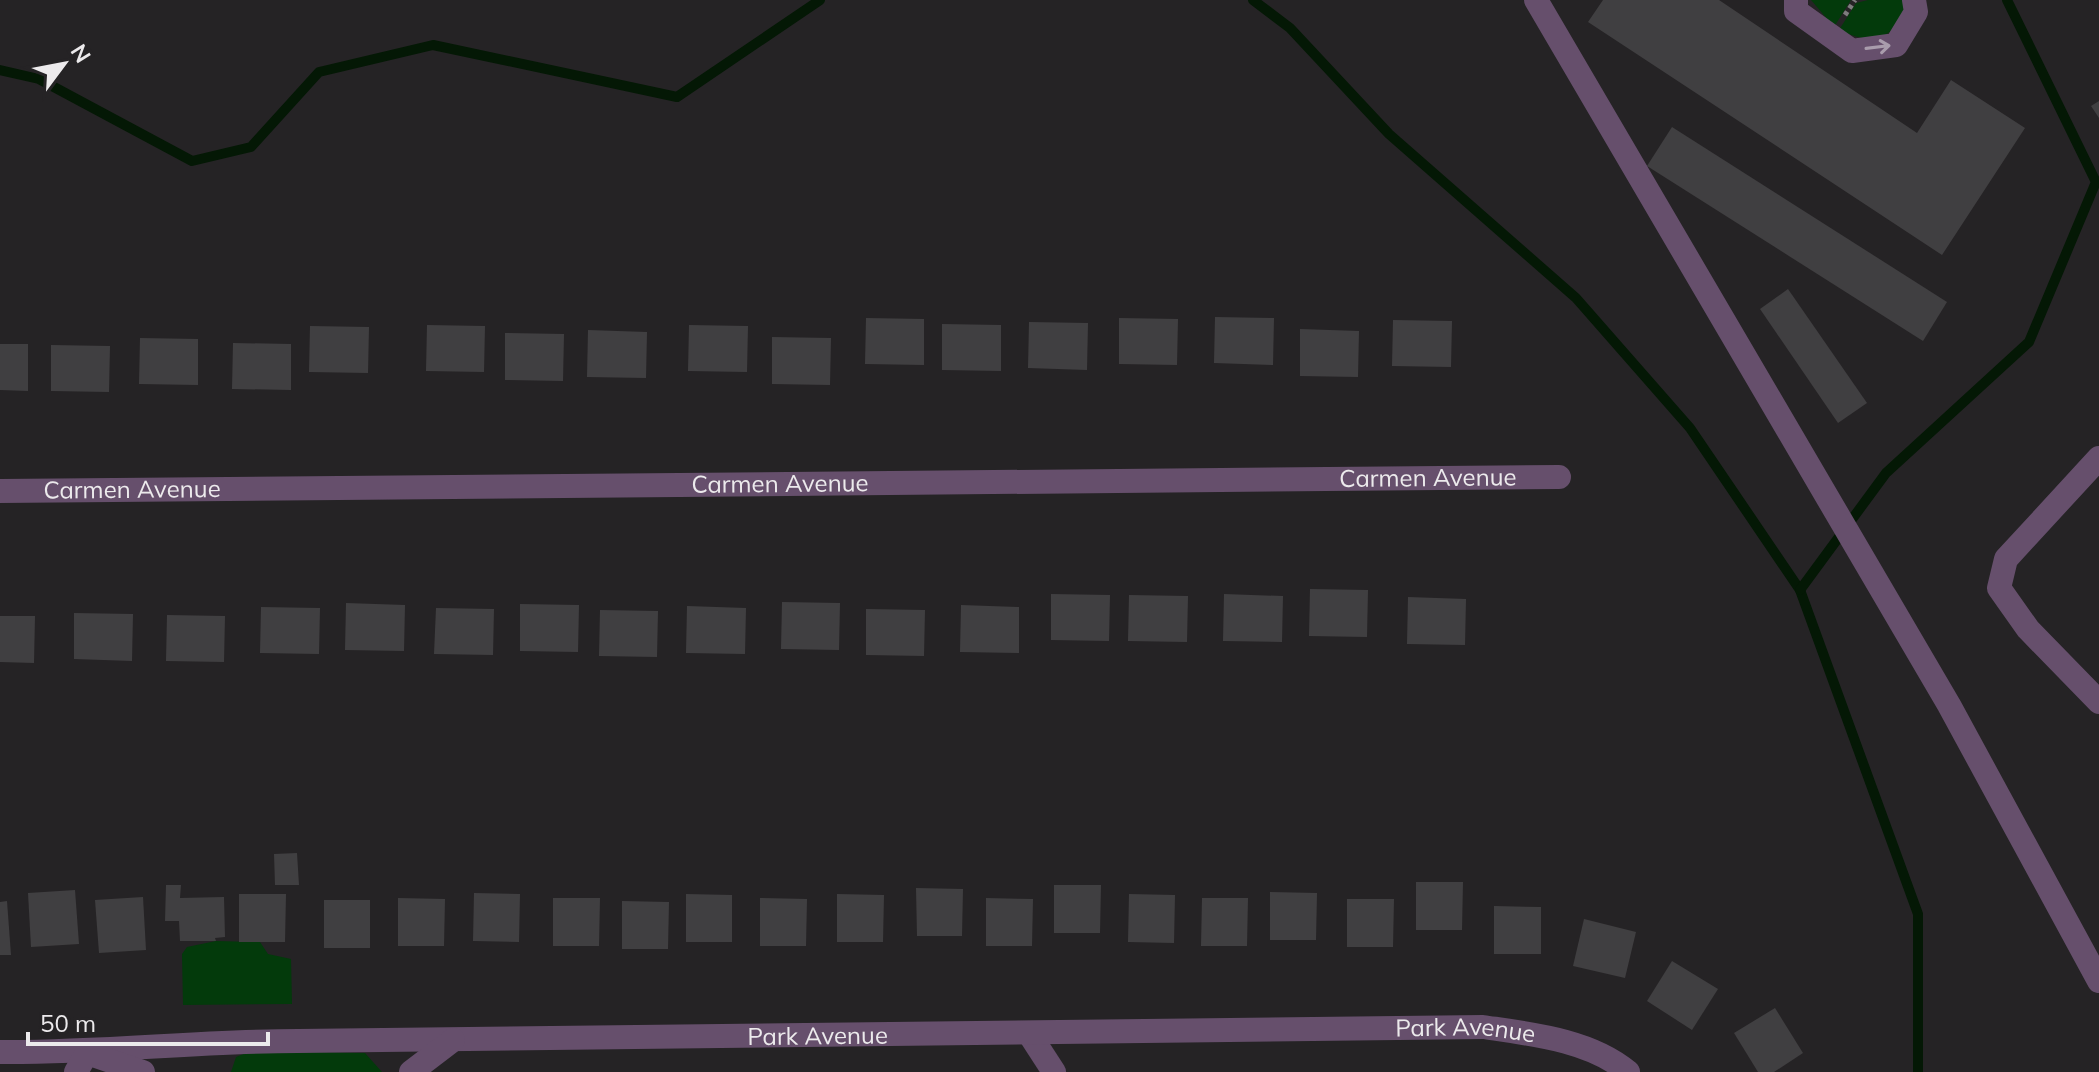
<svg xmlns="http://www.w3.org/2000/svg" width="2099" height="1072" font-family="Mulish,sans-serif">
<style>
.green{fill:#033a0b}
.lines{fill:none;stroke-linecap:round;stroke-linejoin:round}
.stream{stroke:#041805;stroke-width:10}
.building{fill:#403f41}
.path{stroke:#7e7c7e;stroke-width:5;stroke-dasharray:4 4;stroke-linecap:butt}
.minor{stroke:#664f6c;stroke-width:24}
.oneway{stroke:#a99cac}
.labels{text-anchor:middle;stroke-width:6;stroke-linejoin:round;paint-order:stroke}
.street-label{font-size:24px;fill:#eceaec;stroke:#252325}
</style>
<rect width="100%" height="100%" fill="#252325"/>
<g class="green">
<polygon points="1811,0 1851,0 1834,27"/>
<path d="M1868 0H1904V21C1879 43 1869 43 1839 30L1856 3Z"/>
<polygon points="216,941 260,942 268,954 291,959 292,1004 183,1005 182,954 187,947"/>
<polygon points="313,1052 365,1053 382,1072 231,1072 236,1057 246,1053"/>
</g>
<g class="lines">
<g class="stream">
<polyline points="1253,0 1290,28 1389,134 1576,298 1690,428 1800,590 1918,914 1918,1072"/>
<polyline points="0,70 39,79 192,161 251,147 319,72 433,45 677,97 820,0"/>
<polyline points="1800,590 1886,473 2029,342 2096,182 2007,0"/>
</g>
</g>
<g class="building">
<polygon points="1603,0 1719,0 1917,133 1951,80 2025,128 1942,255 1588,22"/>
<polygon points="2099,101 2099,118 2091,106"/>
<polygon points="1672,127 1947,302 1923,341 1647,166"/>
<polygon points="1788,289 1867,403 1838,423 1760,309"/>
<polygon points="1215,317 1274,318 1273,365 1214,363"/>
<polygon points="866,318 924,319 924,365 865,364"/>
<polygon points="1119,318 1178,319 1177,365 1119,364"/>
<polygon points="1393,320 1452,321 1451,367 1392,366"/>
<polygon points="1029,322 1088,323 1087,370 1028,368"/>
<polygon points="942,324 1001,325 1001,371 942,370"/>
<polygon points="427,325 485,326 484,372 426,371"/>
<polygon points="689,325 748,326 747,372 688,371"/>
<polygon points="310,326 369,327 368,373 309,372"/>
<polygon points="1300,329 1359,331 1358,377 1300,376"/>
<polygon points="588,330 647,332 646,378 587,377"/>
<polygon points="505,333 564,334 563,381 505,380"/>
<polygon points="772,337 831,338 830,385 772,384"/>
<polygon points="140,338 198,339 198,385 139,384"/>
<polygon points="233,343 291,344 291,390 232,389"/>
<polygon points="0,344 28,344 28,391 0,390"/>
<polygon points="51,345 110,346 109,392 51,391"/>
<polygon points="1310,589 1368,590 1367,637 1309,636"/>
<polygon points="1051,594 1110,595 1109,641 1051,640"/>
<polygon points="1224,594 1283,596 1282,642 1223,641"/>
<polygon points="1129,595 1188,596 1187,642 1128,641"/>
<polygon points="1408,597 1466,599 1465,645 1407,644"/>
<polygon points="782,602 840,603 839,650 781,649"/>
<polygon points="346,603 405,605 404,651 345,650"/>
<polygon points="520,604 579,605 578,652 520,651"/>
<polygon points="961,605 1019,607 1019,653 960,652"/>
<polygon points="687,606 746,608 745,654 686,653"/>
<polygon points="261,607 320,608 319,654 260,653"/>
<polygon points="436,608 494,609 493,655 434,654"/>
<polygon points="866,609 925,610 924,656 866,655"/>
<polygon points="600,610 658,611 657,657 599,656"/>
<polygon points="74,613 133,614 132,661 74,659"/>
<polygon points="167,615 225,616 224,662 166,661"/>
<polygon points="0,616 35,616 34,663 0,662"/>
<polygon points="297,853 299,885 275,885 274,854"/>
<polygon points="1416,882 1463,882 1462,930 1416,930"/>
<polygon points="166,885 181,885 180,898 224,897 225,937 215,938 216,941 180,941 179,921 165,921"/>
<polygon points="1054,885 1101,885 1100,933 1054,933"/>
<polygon points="916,888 963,889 962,936 917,936"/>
<polygon points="75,890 79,944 31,947 28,893"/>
<polygon points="1270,892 1317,893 1316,940 1270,940"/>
<polygon points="474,893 520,894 519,942 473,941"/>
<polygon points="239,894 286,894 285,942 239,942"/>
<polygon points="686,894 732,895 732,942 686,942"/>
<polygon points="837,894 884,895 883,942 837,942"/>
<polygon points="1129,894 1175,895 1174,943 1128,942"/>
<polygon points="143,897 146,950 99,953 95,900"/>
<polygon points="398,898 445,899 444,946 398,946"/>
<polygon points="553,898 600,898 599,946 553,946"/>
<polygon points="760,898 807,899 806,946 760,946"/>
<polygon points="986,898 1033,899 1032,946 986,946"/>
<polygon points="1202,898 1248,898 1247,946 1201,946"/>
<polygon points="1347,899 1394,899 1393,947 1347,947"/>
<rect x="324" y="900" width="46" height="48"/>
<polygon points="7,901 11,955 0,955 0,902"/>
<polygon points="622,901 669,902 668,949 622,949"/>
<polygon points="1494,906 1541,907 1541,954 1494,954"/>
<polygon points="1584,919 1636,932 1625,978 1573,966"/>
<polygon points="1672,961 1718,989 1692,1030 1647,1001"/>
<polygon points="1775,1008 1803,1053 1774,1072 1758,1072 1734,1033"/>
</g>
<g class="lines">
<polyline class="path" points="1845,15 1855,0"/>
<g class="minor">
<polyline points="1536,0 1949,705 2099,981"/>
<polyline points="1796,0 1796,11 1852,51 1896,45 1916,12 1914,0"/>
<polyline points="2099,458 2006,559 1999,588 2028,629 2099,702"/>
<path id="s1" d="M0 491 1559 477"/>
<polyline points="1030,1035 1054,1072"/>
<path id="s2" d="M0 1052C100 1053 198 1041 298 1041 693 1038 1088 1034 1483 1027 1531 1034 1590 1040 1628 1072"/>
<polyline points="76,1072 87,1053 143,1072"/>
<polyline points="411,1072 453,1040"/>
</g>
</g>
<defs><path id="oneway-shaft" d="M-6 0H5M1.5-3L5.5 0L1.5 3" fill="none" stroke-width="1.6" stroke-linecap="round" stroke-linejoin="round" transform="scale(2)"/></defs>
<use class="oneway" href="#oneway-shaft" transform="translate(1878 47) rotate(-7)"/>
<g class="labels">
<g class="street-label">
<text dy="8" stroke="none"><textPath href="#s1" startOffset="1428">Carmen Avenue</textPath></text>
<text dy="8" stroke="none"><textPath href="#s1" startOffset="780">Carmen Avenue</textPath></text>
<text dy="8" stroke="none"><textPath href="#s1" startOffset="132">Carmen Avenue</textPath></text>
<text dy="8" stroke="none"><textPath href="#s2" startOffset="1466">Park Avenue</textPath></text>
<text dy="8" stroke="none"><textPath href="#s2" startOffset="818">Park Avenue</textPath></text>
</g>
</g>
<g transform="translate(64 64) rotate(58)" stroke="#252325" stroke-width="6" paint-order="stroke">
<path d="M0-6L14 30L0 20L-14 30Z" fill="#eceaec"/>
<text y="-12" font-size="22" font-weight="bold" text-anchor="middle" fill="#eceaec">N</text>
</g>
<path d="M28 1032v12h240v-12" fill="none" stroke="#eceaec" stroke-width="4"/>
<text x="40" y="1032" font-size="24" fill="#eceaec" stroke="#252325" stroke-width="6" paint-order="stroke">50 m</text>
</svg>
